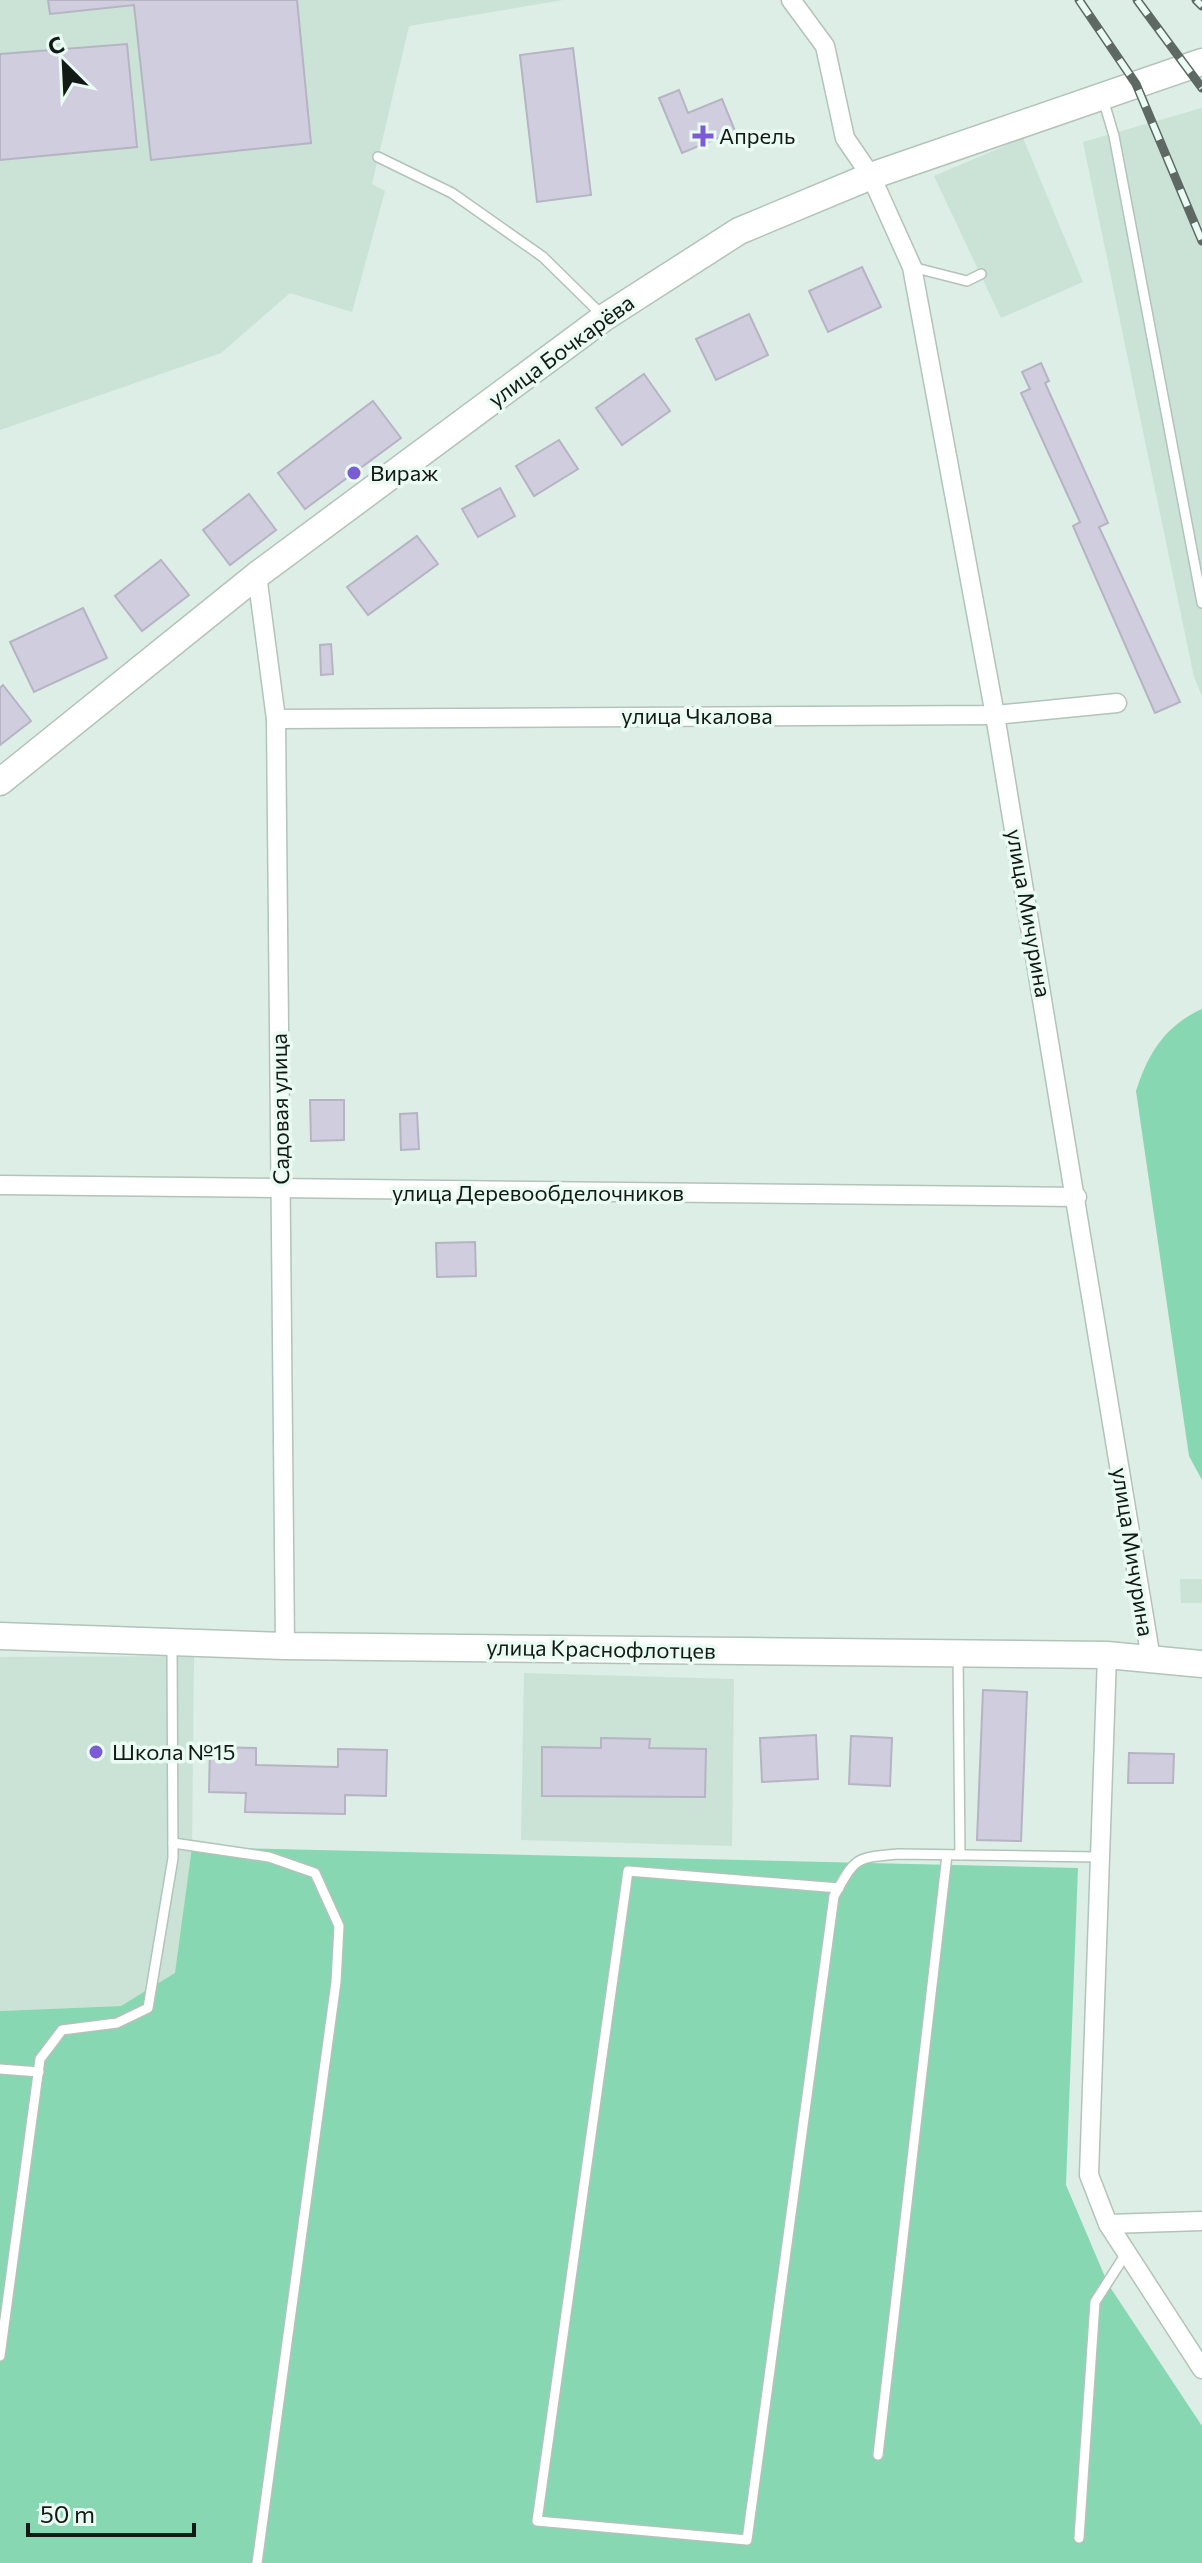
<svg xmlns="http://www.w3.org/2000/svg" width="1202" height="2563" font-family="Commissioner,sans-serif">
<style>
.built{fill:#cae3d6}
.green{fill:#87d7b2}
.building{fill:#d0cede;stroke:#b6b3c3;stroke-width:2}
.lines{fill:none;stroke-linecap:round;stroke-linejoin:round}
.lane-casing{stroke:#b2c3ba;stroke-width:12}
.street-casing{stroke:#b2c3ba;stroke-width:21}
.secondary-casing{stroke:#b2c3ba;stroke-width:29}
.lane{stroke:#fff;stroke-width:9}
.street{stroke:#fff;stroke-width:18}
.secondary{stroke:#fff;stroke-width:26}
.rail-casing{stroke:#5e6963;stroke-width:9}
.rail{stroke:#e9fbf2;stroke-width:6;stroke-dasharray:18;stroke-linecap:butt}
.poi-dot{fill:#7c5bd6;stroke:#e9fbf2;stroke-width:3}
.labels{text-anchor:middle;stroke-width:7;stroke-linejoin:round;paint-order:stroke}
.poi-label{font-size:22px;fill:#131916;stroke:#e9fbf2;text-anchor:start}
.street-label{font-size:22px;fill:#131916;stroke:#e9fbf2}
</style>
<rect width="100%" height="100%" fill="#dceee5"/>
<g class="built">
<polygon points="0,0 563,0 409,26 372,184 385,191 352,312 290,293 221,353 0,430"/>
<polygon points="1202,108 1202,696 1194,677 1083,142"/>
<polygon points="1023,138 1083,282 1001,318 934,176"/>
<polygon points="1180,1579 1202,1579 1202,1603 1181,1603"/>
<polygon points="194,1656 192,1847 176,1973 121,2006 0,2011 0,1657"/>
<polygon points="524,1673 734,1679 732,1846 521,1840"/>
</g>
<g class="green">
<path d="M1202 1009V1480L1189 1456 1136 1091C1148 1053 1165 1026 1202 1009Z"/>
<polygon points="192,1847 1078,1868 1066,2185 1108,2284 1202,2426 1202,2563 0,2563 0,2011 121,2006 175,1973"/>
</g>
<g class="building">
<polygon points="48,0 297,0 311,143 151,160 134,5 50,14"/>
<polygon points="127,44 137,147 0,160 0,54"/>
<polygon points="573,48 591,195 537,202 520,55"/>
<polygon points="679,90 688,113 722,99 735,131 682,153 659,98"/>
<polygon points="862,267 881,307 828,332 809,291"/>
<polygon points="749,314 768,355 716,380 696,339"/>
<polygon points="1041,363 1049,381 1045,383 1108,523 1099,527 1180,702 1155,713 1073,526 1080,522 1021,393 1030,389 1022,372"/>
<polygon points="644,374 670,411 622,445 596,408"/>
<polygon points="373,401 401,438 305,509 278,473"/>
<polygon points="559,440 578,469 534,496 516,466"/>
<polygon points="500,488 515,516 478,537 462,509"/>
<polygon points="249,494 276,530 230,565 203,530"/>
<polygon points="417,536 438,564 368,615 347,587"/>
<polygon points="161,560 189,595 142,631 115,596"/>
<polygon points="83,608 107,658 34,692 10,642"/>
<polygon points="331,644 333,674 321,675 320,645"/>
<polygon points="3,685 31,721 0,745 0,688"/>
<polygon points="310,1100 344,1100 344,1140 311,1141"/>
<polygon points="417,1113 419,1149 401,1150 400,1114"/>
<polygon points="475,1242 476,1276 437,1277 436,1243"/>
<polygon points="983,1690 1027,1692 1021,1841 977,1840"/>
<polygon points="816,1735 818,1779 762,1782 760,1738"/>
<polygon points="851,1736 892,1738 890,1786 849,1784"/>
<polygon points="601,1738 650,1739 649,1748 706,1749 705,1797 542,1796 542,1747 601,1748"/>
<polygon points="210,1747 256,1748 256,1765 338,1767 338,1749 387,1750 386,1796 345,1795 345,1814 245,1812 246,1793 209,1792"/>
<polygon points="1129,1753 1174,1754 1173,1783 1128,1783"/>
</g>
<g class="lines">
<g class="lane-casing">
<g id="lane">
<polyline points="1103,99 1114,136 1202,603"/>
<polyline points="378,157 452,193 543,257 602,315"/>
<polyline points="912,267 967,281 981,274"/>
<polyline points="958,1656 960,1855"/>
<polyline points="173,1843 269,1857 315,1873 339,1926 336,1982 257,2563"/>
<path d="M839 1888 628 1871 537 2521 747 2540 834 1896C856 1857 854 1858 898 1854L1097 1857"/>
<polyline points="0,2069 39,2072"/>
<polyline points="0,2356 40,2059 62,2030 117,2023 148,2008 173,1858 172,1644"/>
<polyline points="878,2455 947,1855"/>
<polyline points="1079,2538 1095,2302 1127,2252"/>
</g>
</g>
<g class="street-casing">
<g id="street">
<polyline points="791,0 825,46 845,138 871,176 912,267 995,715 1151,1659"/>
<polyline points="257,575 276,719 285,1646"/>
<polyline points="276,719 995,715 1117,703"/>
<polyline points="0,1185 1077,1197"/>
<polyline points="1107,1655 1089,2175 1108,2224 1202,2369"/>
<polyline points="1108,2224 1202,2221"/>
</g>
</g>
<g class="secondary-casing">
<g id="secondary">
<polyline points="0,782 257,575 605,317 739,231 871,176 1202,62"/>
<polyline points="0,1636 285,1646 1107,1655 1202,1664"/>
</g>
</g>
<use href="#lane" class="lane"/>
<use href="#street" class="street"/>
<use href="#secondary" class="secondary"/>
<g class="rail-casing">
<g id="rail">
<polyline points="1079,0 1136,84 1202,241"/>
<polyline points="1137,0 1202,88"/>
<polyline points="1196,0 1202,6"/>
</g>
</g>
<use href="#rail" class="rail"/>
</g>
<g class="poi-dot">
<path d="M699 124h8v8h8v8h-8v8h-8v-8h-8v-8h8z"/>
<circle cx="354" cy="473" r="8"/>
<circle cx="96" cy="1752" r="8"/>
</g>
<g class="labels">
<g class="poi-label">
<text x="719" y="144">Апрель</text>
<text x="370" y="481">Вираж</text>
<text x="112" y="1760">Школа №15</text>
</g>
<g class="street-label">
<text transform="translate(561 351) rotate(-36)" y="8">улица Бочкарёва</text>
<text x="697" y="724">улица Чкалова</text>
<text transform="translate(1029 913) rotate(80)" y="8">улица Мичурина</text>
<text transform="translate(280 1109) rotate(-91)" y="8">Садовая улица</text>
<text x="538" y="1201">улица Деревообделочников</text>
<text transform="translate(1133 1552) rotate(81)" y="8">улица Мичурина</text>
<text transform="translate(601 1649) rotate(1)" y="8">улица Краснофлотцев</text>
</g>
</g>
<g transform="translate(64 64) rotate(336)" stroke="#e9fbf2" stroke-width="6" paint-order="stroke">
<path d="M0-6L14 30L0 20L-14 30Z" fill="#131916"/>
<text y="-12" font-size="22" font-weight="bold" text-anchor="middle" fill="#131916">С</text>
</g>
<path d="M28 2523v12h166v-12" fill="none" stroke="#131916" stroke-width="4"/>
<text x="40" y="2523" font-size="24" fill="#131916" stroke="#e9fbf2" stroke-width="6" paint-order="stroke">50 m</text>
</svg>
